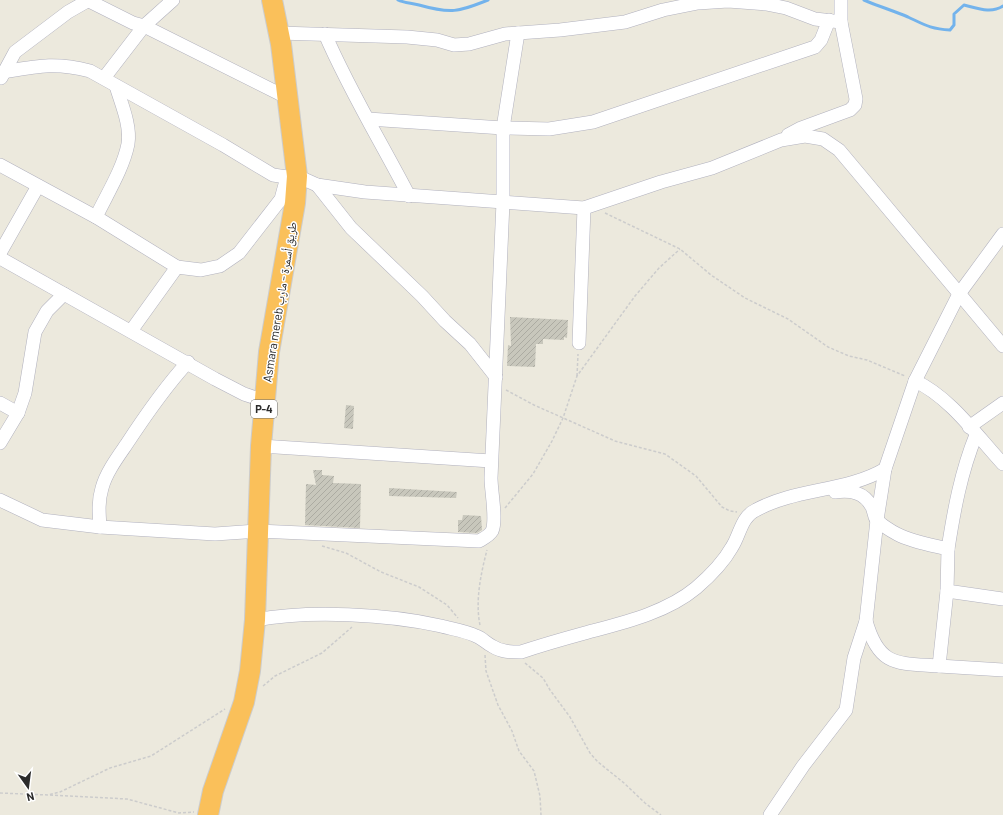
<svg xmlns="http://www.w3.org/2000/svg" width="1003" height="815" font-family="Barlow,'Noto Naskh Arabic',sans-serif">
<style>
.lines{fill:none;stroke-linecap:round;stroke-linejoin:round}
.stream{stroke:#73b3ec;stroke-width:3}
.building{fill:url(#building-hatch)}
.minor-casing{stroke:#b1b1be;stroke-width:14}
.highway-casing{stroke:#ccc;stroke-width:22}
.path{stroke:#ccc;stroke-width:1.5;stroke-dasharray:3 2;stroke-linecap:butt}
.minor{stroke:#fff;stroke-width:13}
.highway{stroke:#fac05a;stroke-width:20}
.labels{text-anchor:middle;stroke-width:3;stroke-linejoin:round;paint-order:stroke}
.shield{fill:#fff;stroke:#6b6b6b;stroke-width:1}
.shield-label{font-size:11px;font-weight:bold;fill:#2b2b2b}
.street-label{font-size:12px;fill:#2b2b2b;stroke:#fff}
</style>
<defs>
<pattern id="building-hatch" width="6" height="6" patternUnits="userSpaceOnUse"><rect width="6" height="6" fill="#c8c7bc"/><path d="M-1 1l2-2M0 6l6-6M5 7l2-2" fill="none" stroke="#acaba2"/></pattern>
</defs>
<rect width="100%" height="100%" fill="#ece9dd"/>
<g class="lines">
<g class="stream">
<path d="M398 0C404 3 412 3 419 5 451 14 458 12 488 0"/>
<path d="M864 0C878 6 894 11 908 17 925 25 931 29 950 30L954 25V14L964 5C977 8 991 14 1003 6"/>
</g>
</g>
<g class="building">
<polygon points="510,317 568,320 567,338 564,337 564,340 543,339 543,344 536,344 535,367 507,366 508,345 511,346"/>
<polygon points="346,405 354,406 353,429 344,428"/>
<polygon points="313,470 322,470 322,475 334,476 333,483 361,484 360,528 305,525 306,484 316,485"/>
<polygon points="389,488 457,492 456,498 389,496"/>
<polygon points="463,515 481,516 482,530 477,533 458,532 458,520 462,520"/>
</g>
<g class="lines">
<g class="minor-casing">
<g id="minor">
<polyline points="89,1 133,23 144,26 173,0"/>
<polyline points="279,33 407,37 437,40 454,45 469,44 505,34 560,30 625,22 663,10 698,3 728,1 766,4 786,8 815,19 841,22"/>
<path d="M325 34C349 90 381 142 409 196"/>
<path d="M4 72C38 66 55 62 90 71L223 145 273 175 287 177 297 176 317 185 365 192 584 208 661 182 712 168 781 140 805 136 823 139 839 150 860 175 1003 346"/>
<polyline points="1,78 15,52 68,12 89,0"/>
<polyline points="104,78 144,26 288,98"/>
<polyline points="368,119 503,128 549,129 593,122 815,47 821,40 829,20"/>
<polyline points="788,135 801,128 850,110 855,105 856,99 841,22 841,0"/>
<polyline points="0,165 96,217 177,267 131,331"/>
<polyline points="317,185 351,228 422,296 445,321 470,344 496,377"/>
<path d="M96 217C107 194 123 169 128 144 131 125 121 103 116 86"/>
<polyline points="0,253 38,186"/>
<polyline points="0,258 215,379 244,394 265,401"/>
<polyline points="177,267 201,270 220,266 239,253 281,199 287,177"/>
<polyline points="579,343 584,208"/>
<path d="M915 381C950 397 977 436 1003 464"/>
<polyline points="0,403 18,413 0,443"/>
<polyline points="18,413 25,393 35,332 47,311 64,294"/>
<polyline points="969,427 1003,403"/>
<polyline points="261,446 491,461"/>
<path d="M835 492C851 490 864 492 872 507 874 511 874 516 876 519 880 524 891 531 897 534 912 542 931 545 948 549L947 591 1003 599"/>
<path d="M0 500 42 520 100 527 215 534 258 531 479 541C484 538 489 536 492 531 497 520 491 491 491 478L503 202V128L518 33"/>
<path d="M100 527C99 513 98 501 102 488 106 473 117 458 126 445 145 416 164 388 188 362"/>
<path d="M948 549C954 510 961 472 976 435"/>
<path d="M255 620C309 610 388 614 441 626 452 629 466 631 476 636 482 638 486 643 492 646 501 652 511 652 521 652 542 645 563 639 585 633 622 623 666 613 696 588 710 576 723 563 732 547 740 535 741 517 756 510 796 488 846 492 885 469L915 381 959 294 1003 234"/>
<path d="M866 621C879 667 897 663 939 666L947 591"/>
<polyline points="939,666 1003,670"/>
<polyline points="770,815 803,766 846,710 854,658 866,621 877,520 885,469"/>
</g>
</g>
<g class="highway-casing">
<polyline id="highway" points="208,815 213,791 244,702 250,671 255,620 261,446 269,352 295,203 297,176 281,44 272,0"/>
</g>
<g class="path">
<polyline points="605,213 680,249 711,275 745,298 788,319 828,347 849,356 867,360 905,376"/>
<polyline points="577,376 578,354"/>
<polyline points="506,390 534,405 615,441 665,454 696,476 722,507 730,511 737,512"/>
<polyline points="505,508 533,474 552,441 563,418 577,376 635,296 659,268 680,249"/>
<polyline points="322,546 346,553 381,572 419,587 447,605 458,618"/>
<path d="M480 625C475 601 481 573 487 550"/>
<polyline points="485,655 486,671 498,705 512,731 519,751 534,771 540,796 541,815"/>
<polyline points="525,663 543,678 550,690 570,717 590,753 598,762 624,783 645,803 661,815"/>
<polyline points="263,686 275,676 322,653 352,627"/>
<polyline points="0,793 48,795 60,792 110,768 151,756 225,709"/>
<polyline points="50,795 127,799 179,813 194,812"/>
</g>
<use href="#minor" class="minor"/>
<use href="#highway" class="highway"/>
</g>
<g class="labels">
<rect class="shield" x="251" y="400" width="26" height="18" rx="3"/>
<g class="shield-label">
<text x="264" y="413">P-4</text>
</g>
<g class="street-label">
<text transform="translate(280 302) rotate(-81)" y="4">Asmara mereb طريق أسمرة - مارب</text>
</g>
</g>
<g transform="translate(28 787) rotate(166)" stroke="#ffffff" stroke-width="3" paint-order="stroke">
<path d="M0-3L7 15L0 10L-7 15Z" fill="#2b2b2b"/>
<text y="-6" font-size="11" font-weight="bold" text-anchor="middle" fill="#2b2b2b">N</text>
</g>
</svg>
